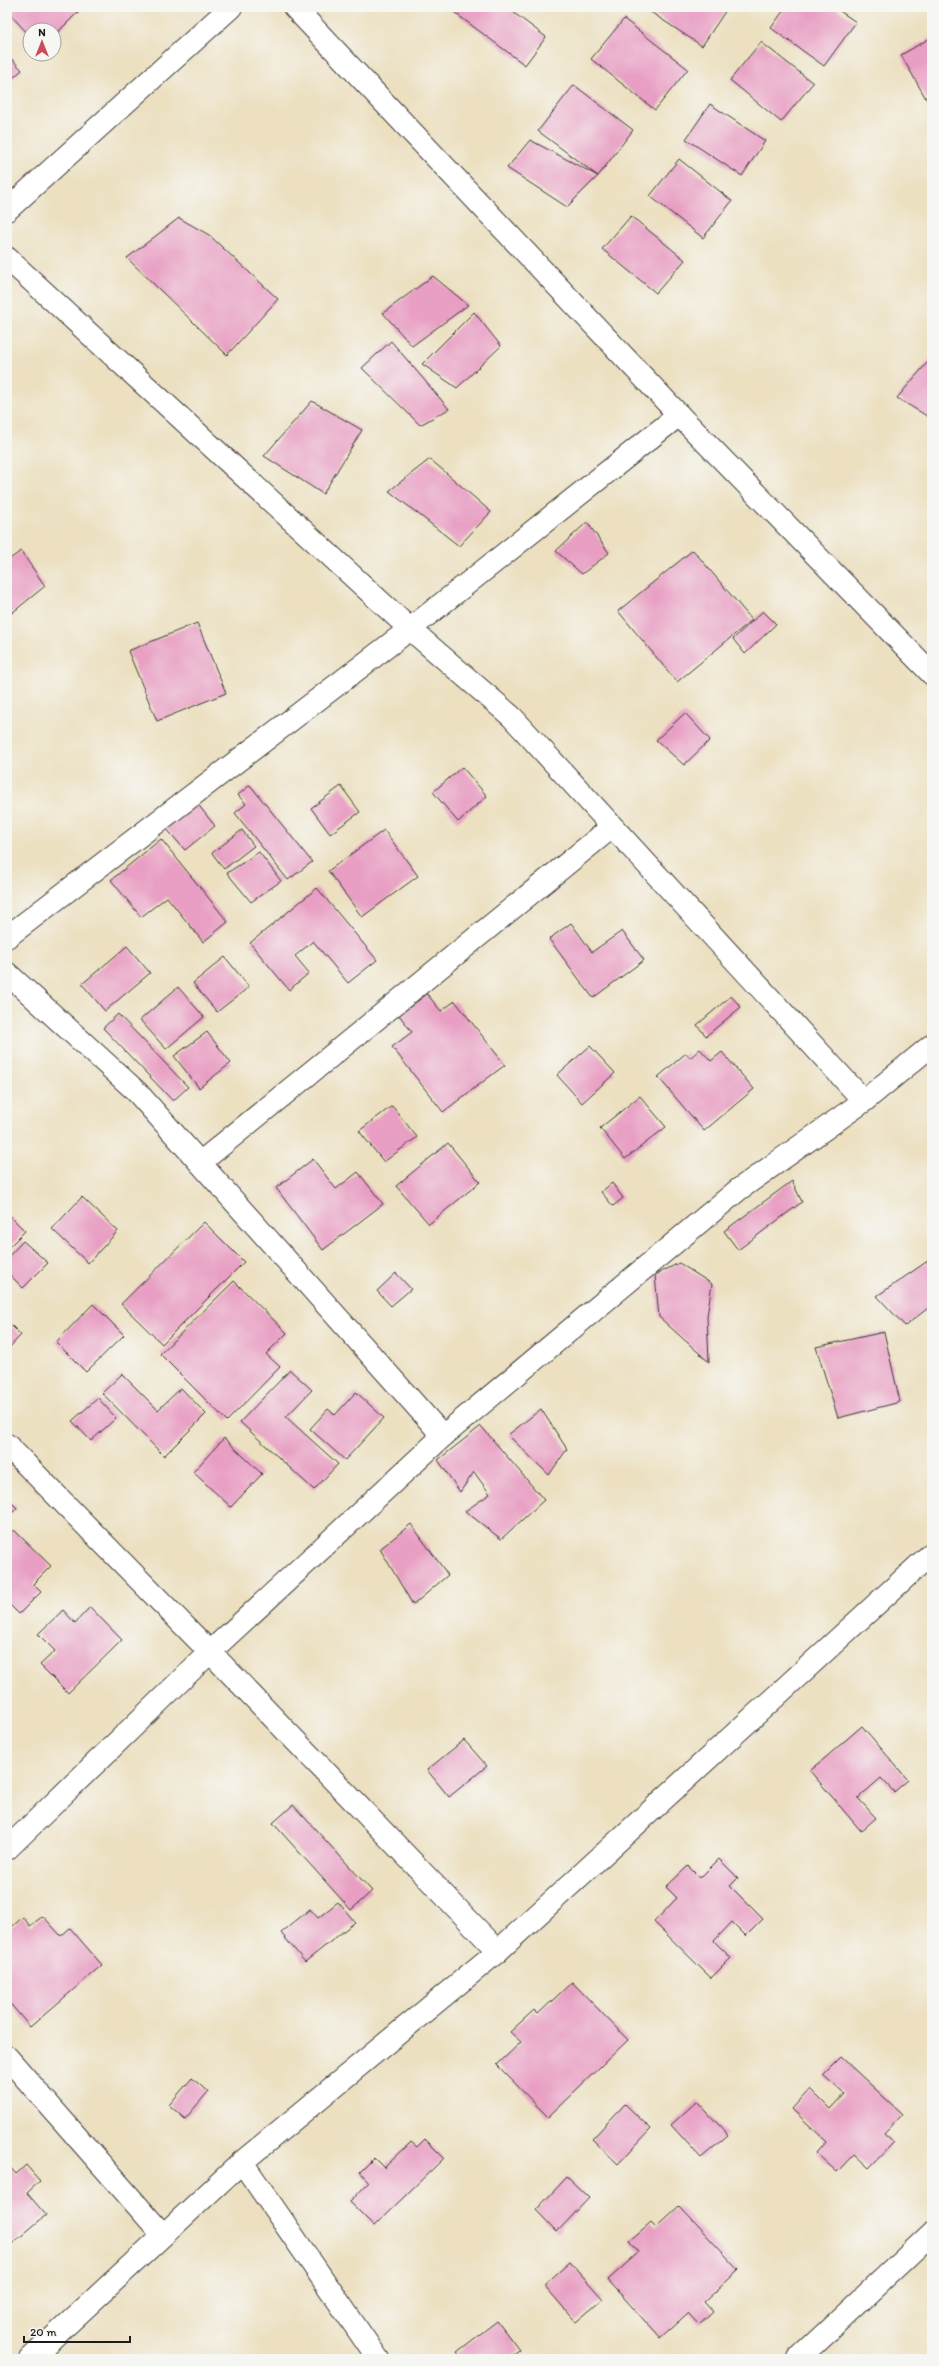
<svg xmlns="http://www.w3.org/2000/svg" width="939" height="2366" font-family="Itim,sans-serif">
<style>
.building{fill:#e89fc3}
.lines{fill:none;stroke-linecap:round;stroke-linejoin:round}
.minor-casing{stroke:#3b3935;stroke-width:24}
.minor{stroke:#fff;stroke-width:22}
</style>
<rect width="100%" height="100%" fill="#f6f6f2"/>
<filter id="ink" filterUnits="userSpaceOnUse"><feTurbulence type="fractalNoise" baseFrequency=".025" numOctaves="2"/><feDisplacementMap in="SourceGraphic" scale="8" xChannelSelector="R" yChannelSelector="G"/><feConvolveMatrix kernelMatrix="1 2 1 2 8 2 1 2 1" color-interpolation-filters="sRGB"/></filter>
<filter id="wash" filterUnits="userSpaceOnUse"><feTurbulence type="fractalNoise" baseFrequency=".012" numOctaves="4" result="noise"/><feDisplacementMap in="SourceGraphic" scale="16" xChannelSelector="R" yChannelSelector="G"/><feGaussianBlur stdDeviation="0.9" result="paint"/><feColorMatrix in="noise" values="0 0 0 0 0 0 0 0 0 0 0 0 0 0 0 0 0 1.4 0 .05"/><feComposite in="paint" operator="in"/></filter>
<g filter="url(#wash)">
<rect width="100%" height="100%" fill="#ece0c1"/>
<g id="blocks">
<g class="building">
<polygon points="7,7 83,7 54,36 54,30 30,30 30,36 7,11"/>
<polygon points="447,7 506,7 546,37 525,65"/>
<polygon points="643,7 728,7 702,46"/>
<polygon points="786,7 834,7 856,22 824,66 771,28"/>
<polygon points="624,19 688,69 655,110 591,59"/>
<polygon points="932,37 932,109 901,55"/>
<polygon points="761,42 813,83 781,122 730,80"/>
<polygon points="7,54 22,70 7,83"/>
<polygon points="574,85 633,130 598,176 538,131"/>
<polygon points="710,104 765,141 742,176 686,139"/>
<polygon points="530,140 598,176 567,207 507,168"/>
<polygon points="679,159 732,201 703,238 650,196"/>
<polygon points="631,216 685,260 656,293 602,249"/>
<polygon points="179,218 209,235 278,299 227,355 127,258"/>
<polygon points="433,276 468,305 412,346 383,313"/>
<polygon points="474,312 501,346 457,388 422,364"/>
<polygon points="391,341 449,409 420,425 362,368"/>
<polygon points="932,357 932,419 897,398"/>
<polygon points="312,401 362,430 323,494 264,456"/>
<polygon points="430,459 491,512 459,546 389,491"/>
<polygon points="587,522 609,553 582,574 556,551"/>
<polygon points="693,550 752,620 677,682 618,611"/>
<polygon points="21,551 45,586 7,617 7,561"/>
<polygon points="763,611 776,624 745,654 733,639"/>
<polygon points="197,623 226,693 157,721 128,651"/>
<polygon points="685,713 710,740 684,765 656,740"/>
<polygon points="462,767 487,796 458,822 433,792"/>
<polygon points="250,785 312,862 288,880 235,813 246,804 238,795"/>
<polygon points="341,786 360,812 330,834 311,808"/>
<polygon points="196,802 215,826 185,850 165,827"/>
<polygon points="242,830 254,846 224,869 212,853"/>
<polygon points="384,830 418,876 362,917 328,871"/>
<polygon points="161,839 228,922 203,942 167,897 141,917 111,880"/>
<polygon points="259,852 281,881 251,902 227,873"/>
<polygon points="317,888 377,960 348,983 313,941 295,956 309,973 289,990 250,943"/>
<polygon points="571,923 592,952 622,931 644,960 593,998 549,939"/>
<polygon points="127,946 150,973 105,1011 82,984"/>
<polygon points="225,957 249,987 217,1012 193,983"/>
<polygon points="178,987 204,1017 166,1049 140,1020"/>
<polygon points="427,994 441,1011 455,1001 505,1065 443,1112 392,1047 412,1032 399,1015"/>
<polygon points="731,996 741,1007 706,1036 697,1025"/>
<polygon points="118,1014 188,1087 173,1101 103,1028"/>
<polygon points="207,1032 231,1063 199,1088 174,1056"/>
<polygon points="590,1046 615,1073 582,1103 557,1075"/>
<polygon points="700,1049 711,1061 722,1052 754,1089 704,1131 658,1077 686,1053 690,1058"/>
<polygon points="640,1096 666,1127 625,1159 600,1128"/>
<polygon points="392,1106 417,1137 384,1162 359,1131"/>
<polygon points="448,1143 480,1182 429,1224 396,1186"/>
<polygon points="313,1159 336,1189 358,1172 383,1204 323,1250 276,1188"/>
<polygon points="792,1181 802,1202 738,1250 724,1231"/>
<polygon points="612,1183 623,1198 613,1206 601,1192"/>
<polygon points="82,1197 118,1231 88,1263 52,1229"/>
<polygon points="9,1215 25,1231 7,1249 7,1217"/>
<polygon points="204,1222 244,1262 162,1344 121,1304"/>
<polygon points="23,1241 48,1263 23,1288 7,1272 7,1258"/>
<polygon points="932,1258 932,1305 905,1326 877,1296"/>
<polygon points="679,1263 712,1284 707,1316 709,1362 659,1317 655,1275"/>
<polygon points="396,1273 411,1289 391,1306 377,1291"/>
<polygon points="234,1281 287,1333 266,1354 280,1367 227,1421 160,1354"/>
<polygon points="93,1304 124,1335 86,1372 56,1342"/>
<polygon points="7,1321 21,1335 7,1350"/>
<polygon points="884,1332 900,1402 838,1418 816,1347"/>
<polygon points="290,1370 312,1390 286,1417 338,1464 314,1490 240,1422"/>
<polygon points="122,1374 158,1410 181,1388 206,1414 164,1456 102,1393"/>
<polygon points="356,1392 384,1418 345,1460 310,1429 328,1409 335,1415"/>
<polygon points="98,1398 116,1418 91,1441 72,1421"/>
<polygon points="541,1409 567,1449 549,1475 508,1435"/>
<polygon points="481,1426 544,1500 501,1539 465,1511 490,1494 474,1472 460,1492 438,1460"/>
<polygon points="224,1438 262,1474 231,1507 193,1472"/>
<polygon points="7,1498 17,1508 7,1518"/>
<polygon points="411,1524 448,1575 413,1605 380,1549"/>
<polygon points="14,1530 51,1566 33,1584 41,1592 19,1614 9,1604 7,1606 7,1536"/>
<polygon points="90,1607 122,1640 68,1693 40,1665 55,1651 38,1634 63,1610 75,1623"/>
<polygon points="862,1726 908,1780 894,1792 881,1778 858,1798 876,1818 861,1831 810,1771"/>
<polygon points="464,1740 487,1766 449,1797 427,1770"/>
<polygon points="293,1805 372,1891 351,1910 273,1823"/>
<polygon points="719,1859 738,1878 730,1886 763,1919 746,1936 732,1922 714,1941 731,1958 711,1978 654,1922 677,1898 666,1887 688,1866 700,1878"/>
<polygon points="338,1902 355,1922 305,1962 281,1933 310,1909 318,1918"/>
<polygon points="43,1916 61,1936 70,1928 102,1965 30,2027 7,2000 7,1931 23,1917 30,1926"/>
<polygon points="572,1982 628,2040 548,2117 497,2065 521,2042 510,2032 534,2010 538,2014"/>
<polygon points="841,2057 902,2114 884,2133 894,2142 869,2168 854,2154 837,2172 816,2153 826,2141 792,2109 810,2089 830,2109 844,2094 823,2075"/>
<polygon points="192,2078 208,2092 185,2119 169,2105"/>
<polygon points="697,2101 728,2135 701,2158 671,2125"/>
<polygon points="625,2104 651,2129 618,2164 592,2139"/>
<polygon points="425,2139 444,2158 374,2226 350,2202 369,2182 360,2172 374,2158 384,2168 411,2142 417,2147"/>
<polygon points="7,2164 16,2174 26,2165 40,2181 27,2193 46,2215 7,2248"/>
<polygon points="567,2177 589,2198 557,2232 536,2210"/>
<polygon points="679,2206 739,2270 704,2302 713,2312 699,2325 688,2313 660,2338 608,2280 639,2252 629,2241 651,2222 656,2227"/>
<polygon points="570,2262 603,2299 576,2322 544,2285"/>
<polygon points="497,2321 519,2350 507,2359 462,2359 457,2352"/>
</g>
</g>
</g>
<g filter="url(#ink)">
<use href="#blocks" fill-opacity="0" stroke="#3b3935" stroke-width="1"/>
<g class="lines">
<g class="minor-casing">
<g id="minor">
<polyline points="294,7 679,415 932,674"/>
<polyline points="7,210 231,7"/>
<polyline points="7,258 410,629 512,717 864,1101"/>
<polyline points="7,937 410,629 679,415"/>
<polyline points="7,973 136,1091 443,1436"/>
<polyline points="201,1162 612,827"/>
<polyline points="7,1445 210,1652 498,1951"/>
<polyline points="7,1849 210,1652 443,1436 738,1190 864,1101 932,1045"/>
<polyline points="7,2057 163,2235"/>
<polyline points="242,2162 378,2359"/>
<polyline points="30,2359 242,2162 498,1951 932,1553"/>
<polyline points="798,2359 932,2233"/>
</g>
</g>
<use href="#minor" class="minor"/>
</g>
</g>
<rect width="939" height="2366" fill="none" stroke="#f6f6f2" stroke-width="24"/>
<g transform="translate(42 42)"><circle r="19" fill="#f6f6f2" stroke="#9f9f9c"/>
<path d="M0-3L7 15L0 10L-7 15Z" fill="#d1495b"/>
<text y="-6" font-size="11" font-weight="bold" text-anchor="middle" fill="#1c1c1c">N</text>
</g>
<path d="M24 2336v6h106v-6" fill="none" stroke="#1c1c1c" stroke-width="2"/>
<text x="30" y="2336" font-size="12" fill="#1c1c1c" stroke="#f6f6f2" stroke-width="3" paint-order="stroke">20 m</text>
</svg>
